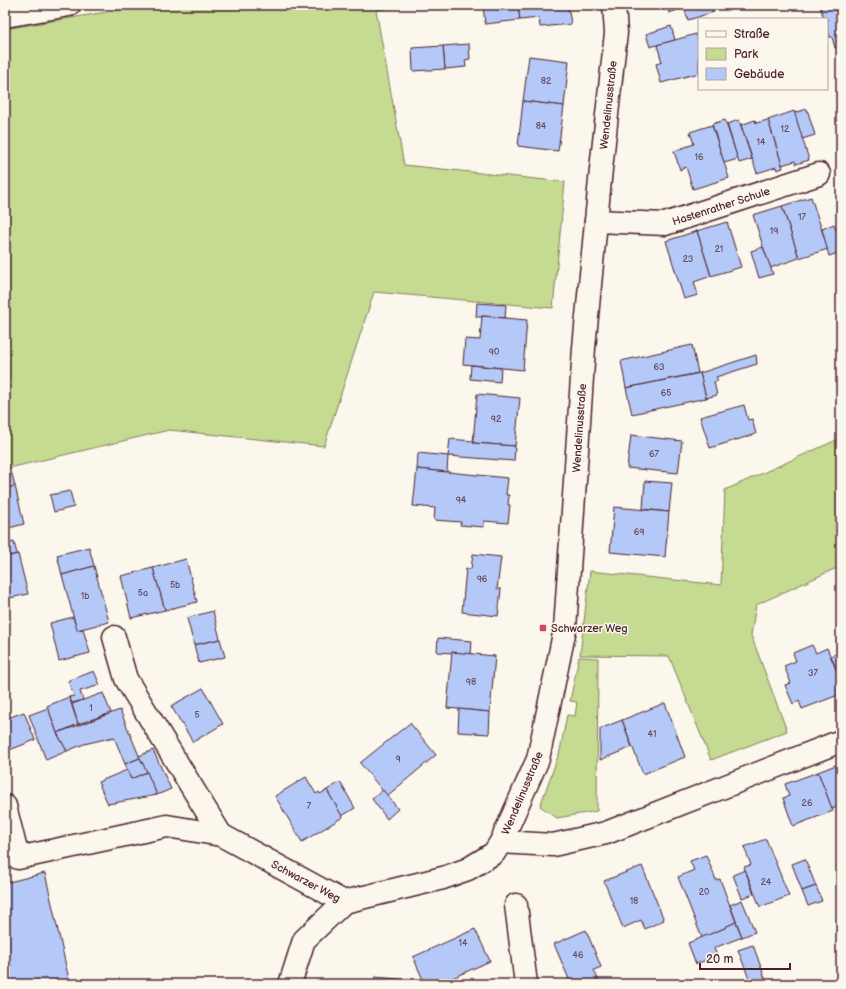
<svg xmlns="http://www.w3.org/2000/svg" width="846" height="989" font-family="'Balsamiq Sans',sans-serif">
<style>
.green{fill:#c4db91;stroke:#877d5e}
.building{fill:#b5c9f8;stroke:#4a1f2b}
.lines{fill:none;stroke-linecap:round;stroke-linejoin:round}
.minor-casing{stroke:#4a1f2b;stroke-width:25}
.minor{stroke:#fbf7ec;stroke-width:22}
.poi-dot{fill:#d1495b;stroke:#fbf7ec;stroke-width:1.5}
.labels{text-anchor:middle;stroke-width:3;stroke-linejoin:round;paint-order:stroke}
.number-label{font-size:9px;fill:#654a5e}
.street-label{font-size:11px;fill:#4a1f2b;stroke:#fbf7ec}
.poi-label{font-size:11px;fill:#4a1f2b;stroke:#fbf7ec;text-anchor:start}
</style>
<rect width="100%" height="100%" fill="#fbf7ec"/>
<filter id="ink" filterUnits="userSpaceOnUse"><feTurbulence type="fractalNoise" baseFrequency=".025" numOctaves="2"/><feDisplacementMap in="SourceGraphic" scale="8" xChannelSelector="R" yChannelSelector="G"/><feConvolveMatrix kernelMatrix="1 2 1 2 8 2 1 2 1" color-interpolation-filters="sRGB"/></filter>
<g filter="url(#ink)">
<g class="green">
<polygon points="148,5 411,5 376,10 404,165 565,182 553,308 374,292 324,446 169,430 5,469 5,29"/>
<polygon points="841,438 841,566 756,605 751,635 787,731 711,760 669,656 580,655 590,571 721,585 725,490"/>
<polygon points="579,657 598,658 597,811 557,818 540,806 560,751 567,715 575,716 577,702 570,701"/>
</g>
<g class="building">
<polygon points="483,5 518,5 520,20 485,24"/>
<polygon points="518,5 568,5 571,24 540,27 539,18 520,20"/>
<polygon points="667,5 692,5 669,13"/>
<polygon points="692,5 712,5 714,12 688,20 684,8"/>
<polygon points="824,5 841,5 841,46 835,48 832,37 830,37 827,28 827,19 824,19 820,6"/>
<polygon points="671,26 675,40 650,47 646,34"/>
<polygon points="696,34 698,39 699,38 699,73 661,83 656,64 662,62 657,45"/>
<polygon points="469,44 470,59 465,60 466,67 445,69 443,46"/>
<polygon points="443,46 445,69 413,71 412,48"/>
<polygon points="529,56 569,61 564,106 523,101"/>
<polygon points="523,101 564,106 558,151 518,146"/>
<polygon points="807,109 815,135 802,139 794,113"/>
<polygon points="794,111 809,160 796,164 795,161 782,165 768,120"/>
<polygon points="725,120 738,159 724,163 712,124"/>
<polygon points="739,120 752,159 739,163 727,124"/>
<polygon points="755,120 756,123 768,120 783,168 777,170 776,167 757,173 741,125"/>
<polygon points="712,125 729,178 693,189 686,167 680,170 674,151 694,144 690,132"/>
<polygon points="811,197 828,249 799,258 782,206"/>
<polygon points="782,206 799,258 770,268 753,215"/>
<polygon points="727,222 741,267 711,276 697,231"/>
<polygon points="834,224 841,246 841,252 829,256 822,229"/>
<polygon points="697,231 711,276 694,282 698,295 684,299 666,241"/>
<polygon points="763,247 773,274 759,278 751,251"/>
<polygon points="477,303 506,305 505,318 482,316 482,317 476,317"/>
<polygon points="482,316 527,320 523,370 463,364 465,339 480,340"/>
<polygon points="692,345 698,373 626,388 621,361"/>
<polygon points="756,355 757,364 716,377 718,381 714,382 717,395 706,398 700,373"/>
<polygon points="471,365 501,368 500,382 470,379"/>
<polygon points="700,373 706,398 632,414 626,388"/>
<polygon points="477,394 520,398 515,446 473,443"/>
<polygon points="744,405 748,420 752,419 756,434 710,448 700,417"/>
<polygon points="631,435 682,441 678,473 627,468"/>
<polygon points="450,439 473,441 473,443 515,446 514,461 448,456"/>
<polygon points="418,453 448,456 447,472 417,469"/>
<polygon points="417,469 508,478 506,495 509,495 508,505 510,505 508,523 484,521 484,527 460,525 461,522 434,520 435,508 413,506"/>
<polygon points="12,474 15,486 5,489 5,476"/>
<polygon points="645,481 672,483 669,512 643,509"/>
<polygon points="15,486 24,524 5,529 5,489"/>
<polygon points="70,491 74,507 54,512 50,495"/>
<polygon points="614,507 669,512 665,557 610,552"/>
<polygon points="14,542 17,554 5,557 5,544"/>
<polygon points="89,547 94,566 62,575 57,555"/>
<polygon points="18,554 28,594 5,599 5,557"/>
<polygon points="473,554 501,557 497,589 501,589 498,616 462,612 466,569 471,569"/>
<polygon points="186,559 197,602 165,610 153,568"/>
<polygon points="94,566 109,622 77,630 62,575"/>
<polygon points="153,568 165,610 131,618 121,576"/>
<polygon points="213,611 220,639 194,645 187,618"/>
<polygon points="73,617 77,630 83,629 90,653 59,661 50,623"/>
<polygon points="438,638 472,641 471,654 437,652"/>
<polygon points="220,639 225,657 199,663 194,645"/>
<polygon points="812,645 816,653 827,648 841,681 841,694 802,709 799,701 793,704 785,685 791,683 784,666 796,661 793,653"/>
<polygon points="452,652 495,656 490,712 447,708"/>
<polygon points="841,652 841,681 831,656"/>
<polygon points="94,671 100,685 80,691 83,700 72,703 69,697 74,696 68,681"/>
<polygon points="203,688 223,724 193,742 171,706"/>
<polygon points="103,693 111,713 78,724 72,704"/>
<polygon points="69,697 78,724 57,733 47,706"/>
<polygon points="665,703 685,757 643,774 622,720"/>
<polygon points="48,708 57,733 67,751 46,760 29,715"/>
<polygon points="459,709 490,712 489,734 458,732"/>
<polygon points="120,710 140,758 125,764 114,737 84,744 67,751 57,733"/>
<polygon points="24,712 35,740 7,751 5,746 5,719"/>
<polygon points="622,720 632,747 600,760 600,729"/>
<polygon points="410,723 436,755 387,796 360,763"/>
<polygon points="153,750 171,789 157,795 139,756"/>
<polygon points="140,758 147,772 131,779 125,764"/>
<polygon points="841,763 841,805 832,809 818,772"/>
<polygon points="127,770 131,779 147,772 157,795 108,804 98,782"/>
<polygon points="818,772 833,811 793,826 783,798 789,796 785,784"/>
<polygon points="306,777 316,794 319,792 320,794 327,790 343,817 302,842 275,796"/>
<polygon points="340,782 355,808 342,816 327,790"/>
<polygon points="383,790 398,809 387,819 372,799"/>
<polygon points="766,839 789,896 760,907 744,867 751,865 744,847"/>
<polygon points="706,855 716,880 720,879 736,922 725,927 725,928 702,938 678,877 694,870 690,861"/>
<polygon points="805,859 816,886 802,891 792,864"/>
<polygon points="642,866 664,920 645,929 641,920 623,928 604,881"/>
<polygon points="745,870 754,894 742,898 733,875"/>
<polygon points="45,873 70,984 5,984 5,883"/>
<polygon points="816,886 822,901 808,906 802,891"/>
<polygon points="742,900 755,932 742,937 730,905"/>
<polygon points="736,922 742,937 714,948 717,956 696,964 688,943 725,928 725,927"/>
<polygon points="475,929 490,961 439,984 425,984 413,957"/>
<polygon points="586,930 601,967 594,970 600,984 571,984 554,944"/>
<polygon points="753,945 767,984 751,984 738,950"/>
<polygon points="375,977 424,981 424,984 375,984"/>
</g>
<g class="lines">
<g class="minor-casing">
<g id="minor">
<polyline points="5,16 69,5"/>
<polyline points="596,221 665,224 819,174"/>
<polyline points="114,637 126,679 221,835"/>
<polyline points="5,806 18,858 167,826 221,835 344,902 443,878 468,869 494,853 501,842 538,759 565,629 584,348 601,169 616,33 614,5"/>
<polyline points="501,842 553,845 606,833 841,741"/>
<polyline points="516,905 526,984"/>
<polyline points="290,984 304,940 344,902"/>
</g>
</g>
<use href="#minor" class="minor"/>
</g>
</g>
<rect class="poi-dot" x="539" y="624" width="8" height="8" rx="2"/>
<g class="labels">
<g class="number-label">
<text x="546" y="84">82</text>
<text x="541" y="129">84</text>
<text x="785" y="132">12</text>
<text x="761" y="145">14</text>
<text x="699" y="160">16</text>
<text x="802" y="220">17</text>
<text x="774" y="234">19</text>
<text x="719" y="252">21</text>
<text x="688" y="262">23</text>
<text x="494" y="355">90</text>
<text x="659" y="370">63</text>
<text x="666" y="396">65</text>
<text x="496" y="422">92</text>
<text x="654" y="457">67</text>
<text x="461" y="503">94</text>
<text x="639" y="535">69</text>
<text x="482" y="582">96</text>
<text x="175" y="588">5b</text>
<text x="143" y="596">5a</text>
<text x="85" y="599">1b</text>
<text x="813" y="676">37</text>
<text x="471" y="685">98</text>
<text x="91" y="711">1</text>
<text x="197" y="718">5</text>
<text x="652" y="737">41</text>
<text x="398" y="762">9</text>
<text x="807" y="806">26</text>
<text x="309" y="809">7</text>
<text x="766" y="885">24</text>
<text x="704" y="895">20</text>
<text x="634" y="904">18</text>
<text x="463" y="946">14</text>
<text x="578" y="958">46</text>
</g>
<g class="street-label">
<text transform="translate(608 105) rotate(-84)" y="4">Wendelinusstraße</text>
<text transform="translate(721 206) rotate(-18)" y="4">Hastenrather Schule</text>
<text transform="translate(579 428) rotate(-86)" y="4">Wendelinusstraße</text>
<text transform="translate(522 793) rotate(-67)" y="4">Wendelinusstraße</text>
<text transform="translate(306 881) rotate(28)" y="4">Schwarzer Weg</text>
</g>
<g class="poi-label">
<text x="551" y="632">Schwarzer Weg</text>
</g>
</g>
<rect width="846" height="989" fill="none" stroke="#fbf7ec" stroke-width="20"/>
<rect x="10" y="10" width="826" height="969" fill="none" stroke="#4a1f2b" stroke-width="1.5" filter="url(#ink)"/>
<rect x="698" y="18" width="130" height="72" fill="#fbf7ec" stroke="#b4a19f"/>
<rect x="706" y="31" width="20" height="6" fill="#fbf7ec" stroke="#b4a19f"/>
<text x="734" y="38" font-size="12" fill="#4a1f2b">Straße</text>
<rect x="706" y="48" width="20" height="12" fill="#c4db91" stroke="#b4a19f"/>
<text x="734" y="58" font-size="12" fill="#4a1f2b">Park</text>
<rect x="706" y="68" width="20" height="12" fill="#b5c9f8" stroke="#b4a19f"/>
<text x="734" y="78" font-size="12" fill="#4a1f2b">Gebäude</text>
<path d="M700 963v6h90v-6" fill="none" stroke="#4a1f2b" stroke-width="2"/>
<text x="706" y="963" font-size="12" fill="#4a1f2b" stroke="#fbf7ec" stroke-width="3" paint-order="stroke">20 m</text>
</svg>
